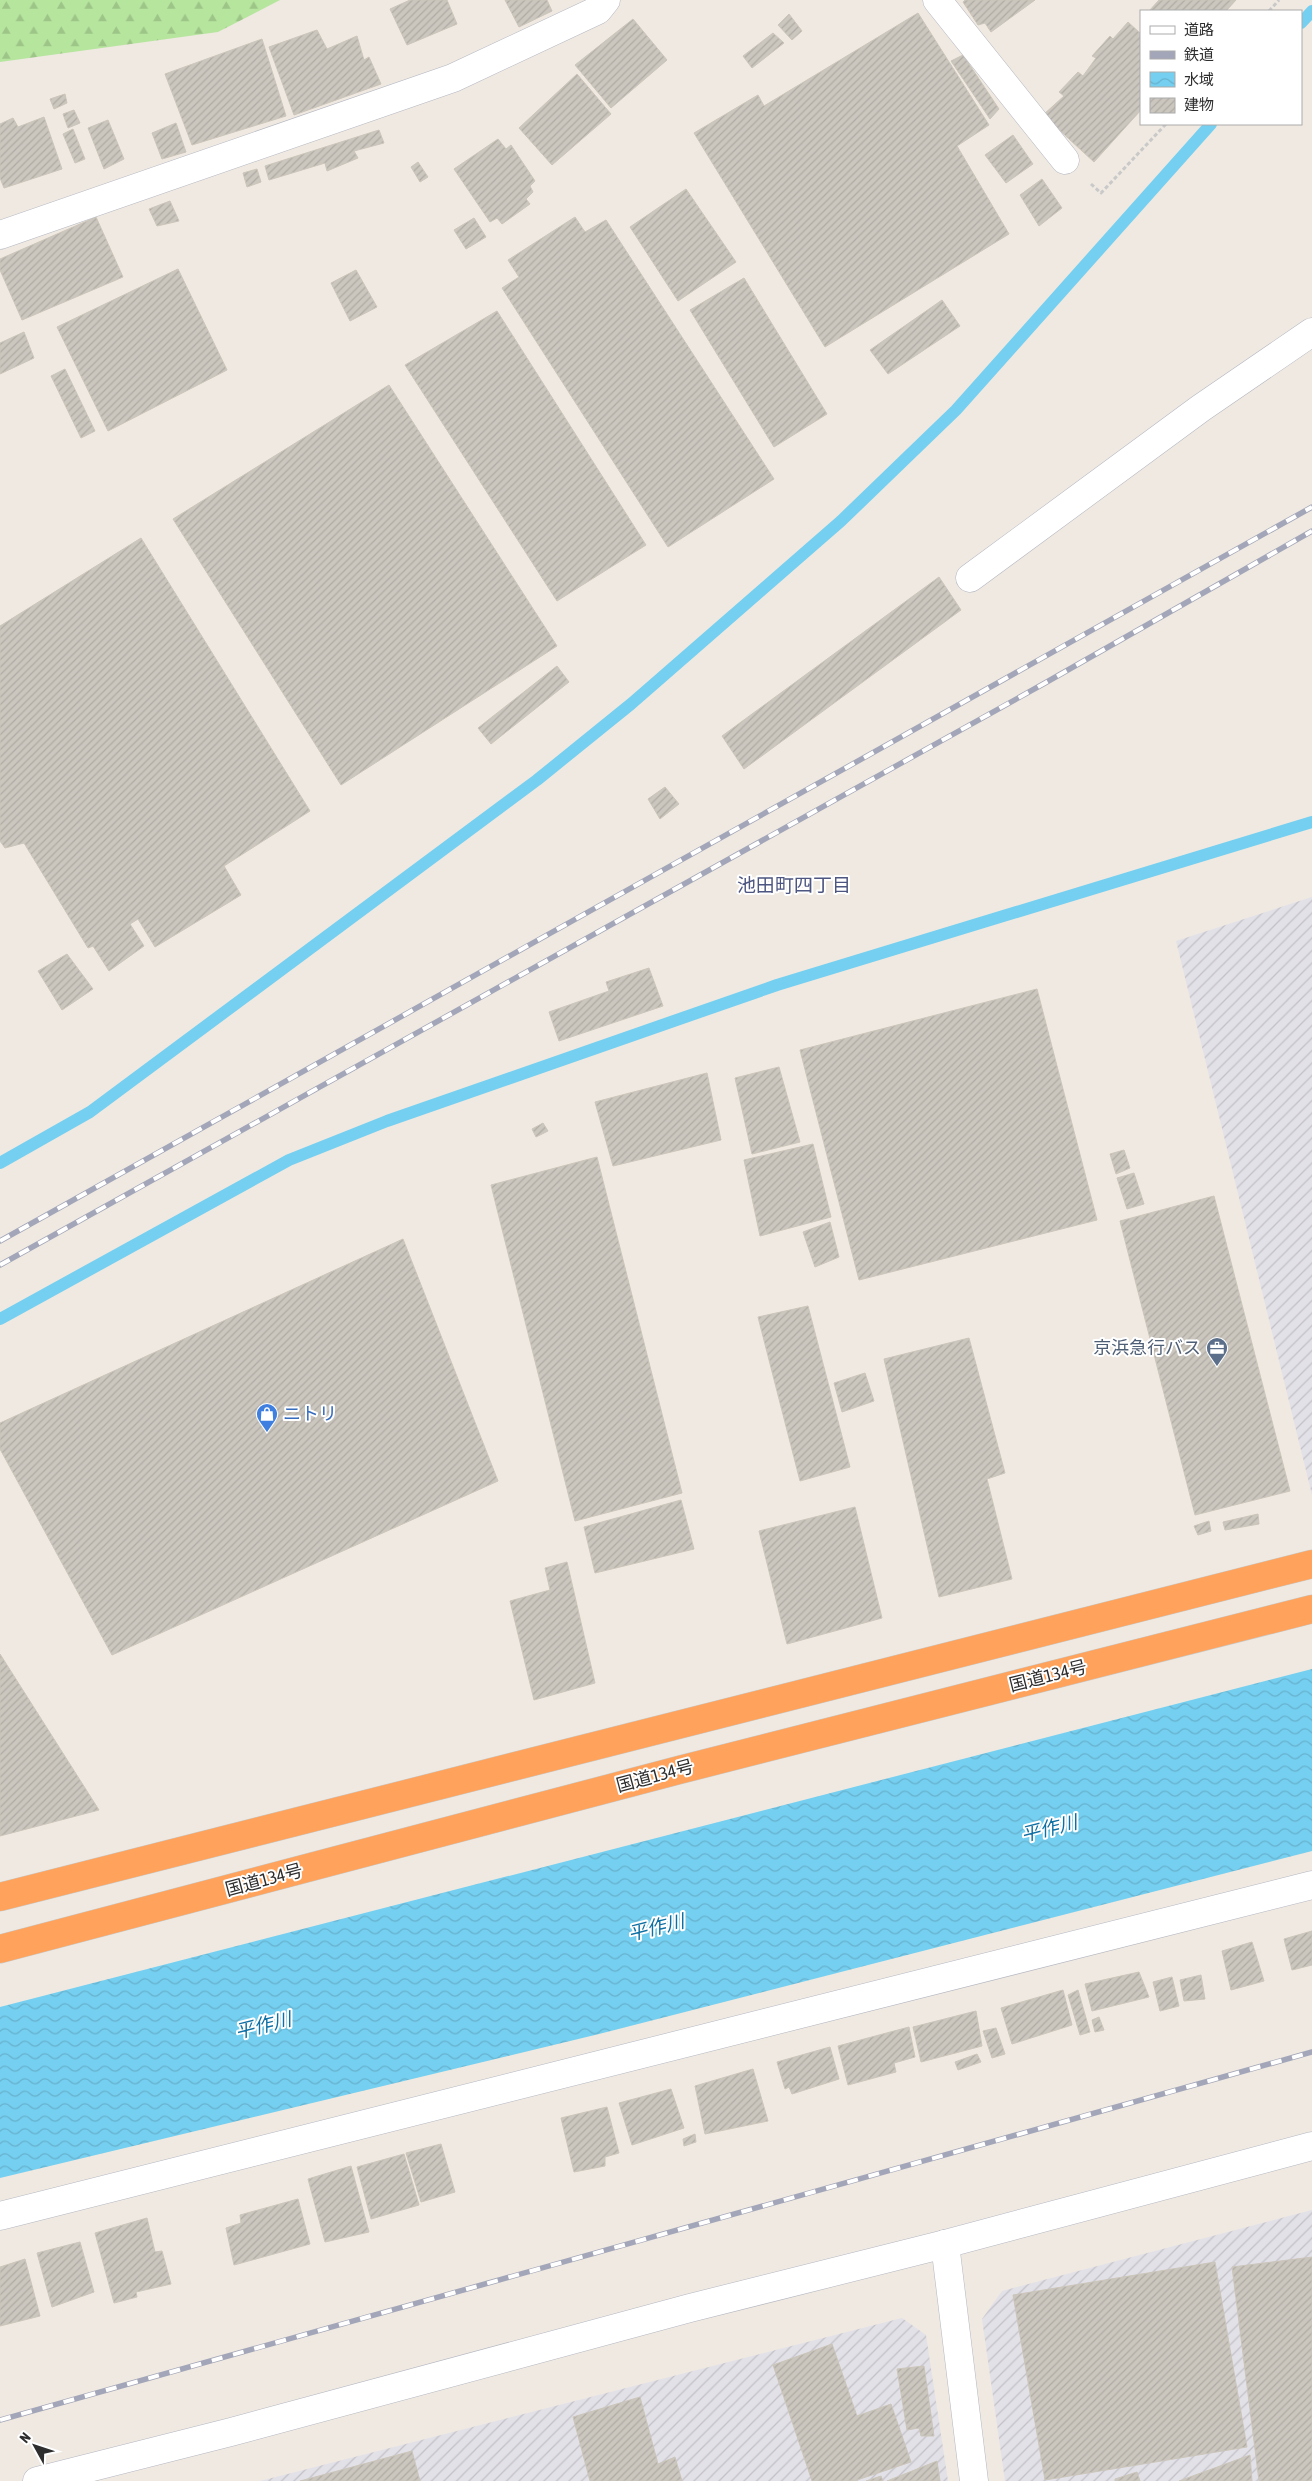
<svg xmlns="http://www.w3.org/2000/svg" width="1312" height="2481" font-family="'Asap Condensed','Noto Sans JP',sans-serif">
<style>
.industrial{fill:url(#industrial-furrows)}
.forest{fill:url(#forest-firs)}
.water{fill:url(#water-waves)}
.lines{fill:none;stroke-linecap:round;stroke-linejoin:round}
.stream{stroke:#75cff0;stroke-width:12}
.building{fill:url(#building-hatch);stroke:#cbc5ba}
.minor-casing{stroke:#b4b7c1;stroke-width:29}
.highway-casing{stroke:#c9c9c9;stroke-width:29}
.path{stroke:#c9c9c9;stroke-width:3;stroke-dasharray:4 2.5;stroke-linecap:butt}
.minor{stroke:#fff;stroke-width:28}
.highway{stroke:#ffa35c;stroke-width:28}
.rail-casing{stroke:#a3a6b8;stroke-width:5.5}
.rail{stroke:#fff;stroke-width:4;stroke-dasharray:11;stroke-linecap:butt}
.labels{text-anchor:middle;stroke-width:4;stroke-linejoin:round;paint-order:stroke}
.service-label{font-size:18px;fill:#4e5e75;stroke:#fff;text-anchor:end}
.shop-label{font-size:18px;fill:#366cbe;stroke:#fff;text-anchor:start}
.street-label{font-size:18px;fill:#2e2e2e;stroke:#fff}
.neighbourhood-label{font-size:19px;fill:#4d5680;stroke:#fff}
.water-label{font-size:19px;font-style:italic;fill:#0d6fa3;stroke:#fff}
</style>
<defs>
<pattern id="industrial-furrows" width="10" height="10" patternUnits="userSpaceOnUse" patternTransform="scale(1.25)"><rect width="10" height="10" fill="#e3e1e8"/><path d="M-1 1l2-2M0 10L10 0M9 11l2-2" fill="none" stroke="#c3c1c7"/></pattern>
<pattern id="forest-firs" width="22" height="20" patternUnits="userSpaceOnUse" patternTransform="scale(1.25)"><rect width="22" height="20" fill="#b6e59e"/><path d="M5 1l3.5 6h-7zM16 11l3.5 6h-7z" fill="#9dc588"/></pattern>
<pattern id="water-waves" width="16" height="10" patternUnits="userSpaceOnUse" patternTransform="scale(1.25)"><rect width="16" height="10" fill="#75cff0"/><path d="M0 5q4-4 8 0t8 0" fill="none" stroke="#66b2ce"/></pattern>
<pattern id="building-hatch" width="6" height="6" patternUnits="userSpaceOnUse" patternTransform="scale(1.25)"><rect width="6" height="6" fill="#cbc7bf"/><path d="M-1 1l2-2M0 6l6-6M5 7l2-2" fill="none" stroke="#afaba4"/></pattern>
</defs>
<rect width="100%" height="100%" fill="#efe9e1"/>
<g class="industrial">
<polygon points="1312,897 1312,1495 1176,941"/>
<polygon points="1312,2210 1312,2481 1005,2481 982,2319 1002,2291"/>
<polygon points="902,2318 926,2335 948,2481 260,2481"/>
</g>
<polygon class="forest" points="0,0 280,0 218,32 0,62"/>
<polygon class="water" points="1312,1669 1312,1851 599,2034 0,2178 0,2007"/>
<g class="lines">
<g class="stream">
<polyline points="1301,23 1312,11"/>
<polyline points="0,1163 90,1112 537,780 631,704 841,521 956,410 1211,124"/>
<polyline points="0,1319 289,1160 387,1121 777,985 1312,822"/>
</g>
</g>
<g class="building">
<polygon points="410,0 447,0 457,24 407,45 390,9"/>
<polygon points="505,0 547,0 552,11 519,27"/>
<polygon points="965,0 1035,0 991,32 985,23 978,25 963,2"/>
<polygon points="1159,0 1236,0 1226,11 1149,11"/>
<polygon points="918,13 989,125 957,146 1009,234 825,347 694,133 758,95 764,106"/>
<polygon points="789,14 802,31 792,40 778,25"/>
<polygon points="633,19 667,60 611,108 575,65"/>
<polygon points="1128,22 1141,34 1141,110 1094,162 1043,115 1064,96 1059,92 1078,72 1083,76 1096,58 1092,56 1110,36 1113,39"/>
<polygon points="317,30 327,49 357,36 364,60 369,57 381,84 294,115 269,47"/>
<polygon points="773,33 784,43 752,68 743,56"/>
<polygon points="262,39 286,116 192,145 165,74"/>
<polygon points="963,55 999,109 990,119 951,61"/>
<polygon points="577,74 611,114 552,165 519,128"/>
<polygon points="65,94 67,103 54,109 50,99"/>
<polygon points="74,110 80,123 68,128 63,114"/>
<polygon points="44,117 62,169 4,188 0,178 0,124 13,118 18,127"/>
<polygon points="108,120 124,159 104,169 88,128"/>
<polygon points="176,123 186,152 162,159 152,133"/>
<polygon points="73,129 85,159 75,163 63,134"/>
<polygon points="379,130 384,143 354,151 358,158 327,171 325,163 269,180 265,166"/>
<polygon points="1013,135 1033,164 1006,183 985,155"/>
<polygon points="498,139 506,149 511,145 535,181 530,186 533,192 526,199 530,204 502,224 497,218 490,222 454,169"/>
<polygon points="418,162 428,177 420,182 411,167"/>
<polygon points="257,169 261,182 247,187 243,173"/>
<polygon points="1042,179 1062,208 1039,226 1020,195"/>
<polygon points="686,189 736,262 678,301 630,227"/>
<polygon points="170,201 179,221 157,226 149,209"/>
<polygon points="96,217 123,277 22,320 0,270 0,259"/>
<polygon points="575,217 585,232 606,220 774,479 668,547 502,288 519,277 508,260"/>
<polygon points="474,218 486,237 466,249 454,230"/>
<polygon points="178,269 227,370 108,431 57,327"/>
<polygon points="356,270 377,307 350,321 331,283"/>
<polygon points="744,278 827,414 774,447 690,310"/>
<polygon points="942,300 960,326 888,374 870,350"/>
<polygon points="497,311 646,545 557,601 405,365"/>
<polygon points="24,332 34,358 0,374 0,343"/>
<polygon points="65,369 95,431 81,438 51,376"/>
<polygon points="389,385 557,646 341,785 173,519"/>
<polygon points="141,538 310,811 224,866 241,895 155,947 138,919 130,924 144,946 109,971 93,946 88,948 24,843 5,848 0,841 0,626"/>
<polygon points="939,577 961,610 744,769 722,736"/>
<polygon points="557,666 569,682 491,744 478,728"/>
<polygon points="665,787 679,804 660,819 648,799"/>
<polygon points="67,954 93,989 62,1010 38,971"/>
<polygon points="649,968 663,1006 559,1041 549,1012 609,991 606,982"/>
<polygon points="1037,989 1097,1220 859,1280 800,1050"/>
<polygon points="779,1067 800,1142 752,1154 735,1078"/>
<polygon points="707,1073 721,1140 613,1166 595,1102"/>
<polygon points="543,1123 548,1131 536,1137 532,1129"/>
<polygon points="813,1144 831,1217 760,1236 744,1160"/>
<polygon points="1124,1150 1130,1168 1116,1174 1110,1154"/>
<polygon points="597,1157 682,1493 575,1521 491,1185"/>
<polygon points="1134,1173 1144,1204 1127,1209 1117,1178"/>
<polygon points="1214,1196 1290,1491 1195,1515 1120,1221"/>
<polygon points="830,1222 839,1257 815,1267 803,1232"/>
<polygon points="403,1239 498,1481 112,1655 0,1449 0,1423"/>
<polygon points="808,1306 850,1467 800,1481 758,1317"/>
<polygon points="969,1338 1005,1473 987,1479 1012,1579 939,1597 884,1359"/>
<polygon points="865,1373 874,1401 842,1412 834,1383"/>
<polygon points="681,1500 694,1549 595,1573 584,1527"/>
<polygon points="855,1507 882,1618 787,1644 759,1531"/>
<polygon points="1258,1514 1259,1524 1225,1530 1223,1522"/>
<polygon points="1209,1521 1211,1531 1198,1535 1194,1526"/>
<polygon points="567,1562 595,1683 534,1700 510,1601 550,1590 545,1568"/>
<polygon points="0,1654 99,1810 0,1836"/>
<polygon points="1312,1931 1312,1965 1292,1970 1284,1939"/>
<polygon points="1252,1942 1264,1981 1231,1990 1222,1951"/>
<polygon points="1139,1972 1149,1997 1092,2011 1085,1984"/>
<polygon points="1201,1975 1205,1999 1184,2001 1180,1980"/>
<polygon points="1172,1977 1179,2006 1160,2011 1153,1982"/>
<polygon points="1063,1990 1072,2025 1012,2044 1001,2008"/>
<polygon points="1078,1990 1090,2032 1080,2035 1068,1995"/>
<polygon points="976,2011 982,2046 921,2062 913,2027"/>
<polygon points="1099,2017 1104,2030 1095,2032 1092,2020"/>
<polygon points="909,2027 915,2057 894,2063 896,2072 848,2085 838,2046"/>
<polygon points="996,2028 1005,2054 992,2058 983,2031"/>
<polygon points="830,2047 839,2079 792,2094 789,2087 785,2089 777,2062"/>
<polygon points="977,2054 981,2062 958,2070 955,2062"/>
<polygon points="753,2069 768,2121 705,2134 695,2086"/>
<polygon points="671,2089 684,2128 632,2145 619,2103"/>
<polygon points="607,2107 619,2153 605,2157 605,2166 574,2172 561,2118"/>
<polygon points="695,2134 696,2142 684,2146 683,2139"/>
<polygon points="441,2144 455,2192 421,2202 406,2153"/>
<polygon points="404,2154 419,2205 371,2219 357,2167"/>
<polygon points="351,2166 369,2232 325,2242 308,2179"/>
<polygon points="298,2199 310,2244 234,2265 226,2228 241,2223 240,2215"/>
<polygon points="147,2218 155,2252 162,2251 171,2284 136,2292 137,2297 114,2303 95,2233"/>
<polygon points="80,2242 94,2292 52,2307 37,2253"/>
<polygon points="1312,2257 1312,2481 1259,2481 1232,2267"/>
<polygon points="25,2259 40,2316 0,2326 0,2267"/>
<polygon points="1215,2262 1247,2447 1045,2480 1013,2295"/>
<polygon points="832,2344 857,2416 891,2404 911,2462 854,2481 812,2481 773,2365"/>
<polygon points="924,2366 934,2436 921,2436 919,2428 907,2430 897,2369"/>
<polygon points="640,2397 658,2464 675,2457 682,2481 590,2481 573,2417"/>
<polygon points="412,2451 420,2481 300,2481"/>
<polygon points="1250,2455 1252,2481 1179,2481"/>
<polygon points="937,2461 940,2481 887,2481"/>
<polygon points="1137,2472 1140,2481 1115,2481 1115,2479"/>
<polygon points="881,2476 883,2481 866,2481"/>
</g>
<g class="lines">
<g class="minor-casing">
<g id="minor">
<polyline points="937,0 1065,160"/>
<polyline points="0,235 453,78 598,10 606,0"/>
<polyline points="970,578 1201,408 1312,332"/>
<polyline points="0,2216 1312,1885"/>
<polyline points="945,2244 974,2481"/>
<polyline points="37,2481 231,2432 690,2308 945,2244 1312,2146"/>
</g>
</g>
<g class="highway-casing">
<g id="highway">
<polyline points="0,1897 1312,1564"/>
<polyline points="0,1949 679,1770 1312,1609"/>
</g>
</g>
<g class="path">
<polyline points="1269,11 1279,0"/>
<polyline points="1091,184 1101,193 1166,124"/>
</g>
<use href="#minor" class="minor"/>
<use href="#highway" class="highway"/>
<g class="rail-casing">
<g id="rail">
<polyline points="0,1241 1312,507"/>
<polyline points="0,1265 1045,683 1312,531"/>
<polyline points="0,2420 1312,2052"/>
</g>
</g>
<use href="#rail" class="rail"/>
</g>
<defs>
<g id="office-pin" transform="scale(1.125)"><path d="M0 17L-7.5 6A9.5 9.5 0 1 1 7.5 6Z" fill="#5c6f8a" stroke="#fff"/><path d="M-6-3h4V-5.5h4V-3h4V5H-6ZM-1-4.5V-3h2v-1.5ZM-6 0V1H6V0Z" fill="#fff"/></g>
<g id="shop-pin" transform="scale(1.125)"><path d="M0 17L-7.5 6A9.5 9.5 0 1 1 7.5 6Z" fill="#3f7fe0" stroke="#fff"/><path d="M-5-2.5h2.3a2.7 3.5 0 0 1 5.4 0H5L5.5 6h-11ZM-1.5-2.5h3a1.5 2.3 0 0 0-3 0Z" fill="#fff"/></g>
</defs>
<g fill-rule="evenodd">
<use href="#office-pin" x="1217" y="1348"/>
<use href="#shop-pin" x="267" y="1414"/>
</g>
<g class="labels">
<g class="service-label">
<text x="1201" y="1354">京浜急行バス</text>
</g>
<g class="shop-label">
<text x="283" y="1420">ニトリ</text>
</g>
<g class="street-label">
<text transform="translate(1048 1676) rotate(-14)" y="6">国道134号</text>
<text transform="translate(655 1776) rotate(-15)" y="6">国道134号</text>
<text transform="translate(264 1880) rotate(-15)" y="6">国道134号</text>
</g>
<g class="neighbourhood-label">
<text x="794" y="892">池田町四丁目</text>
</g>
<g class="water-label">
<text transform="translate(1049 1828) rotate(-14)" y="7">平作川</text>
<text transform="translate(656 1927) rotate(-14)" y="7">平作川</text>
<text transform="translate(263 2025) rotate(-14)" y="7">平作川</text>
</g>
</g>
<rect x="1140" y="10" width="162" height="115" fill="#ffffff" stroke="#ababab"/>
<rect x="1150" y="26" width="25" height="8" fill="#ffffff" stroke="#ababab"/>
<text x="1184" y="35" font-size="15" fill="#2e2e2e">道路</text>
<rect x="1150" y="51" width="25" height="8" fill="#a3a6b8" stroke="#ababab"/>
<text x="1184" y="60" font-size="15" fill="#2e2e2e">鉄道</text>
<rect x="1150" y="72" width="25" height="15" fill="url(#water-waves)" stroke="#ababab"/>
<text x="1184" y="85" font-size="15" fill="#2e2e2e">水域</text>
<rect x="1150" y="98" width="25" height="15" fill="url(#building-hatch)" stroke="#ababab"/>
<text x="1184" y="110" font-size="15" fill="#2e2e2e">建物</text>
<g transform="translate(35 2446) rotate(310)" stroke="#ffffff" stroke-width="4" paint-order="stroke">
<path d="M0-4L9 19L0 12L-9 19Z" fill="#2e2e2e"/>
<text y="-8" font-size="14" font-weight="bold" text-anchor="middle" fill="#2e2e2e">N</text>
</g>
</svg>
